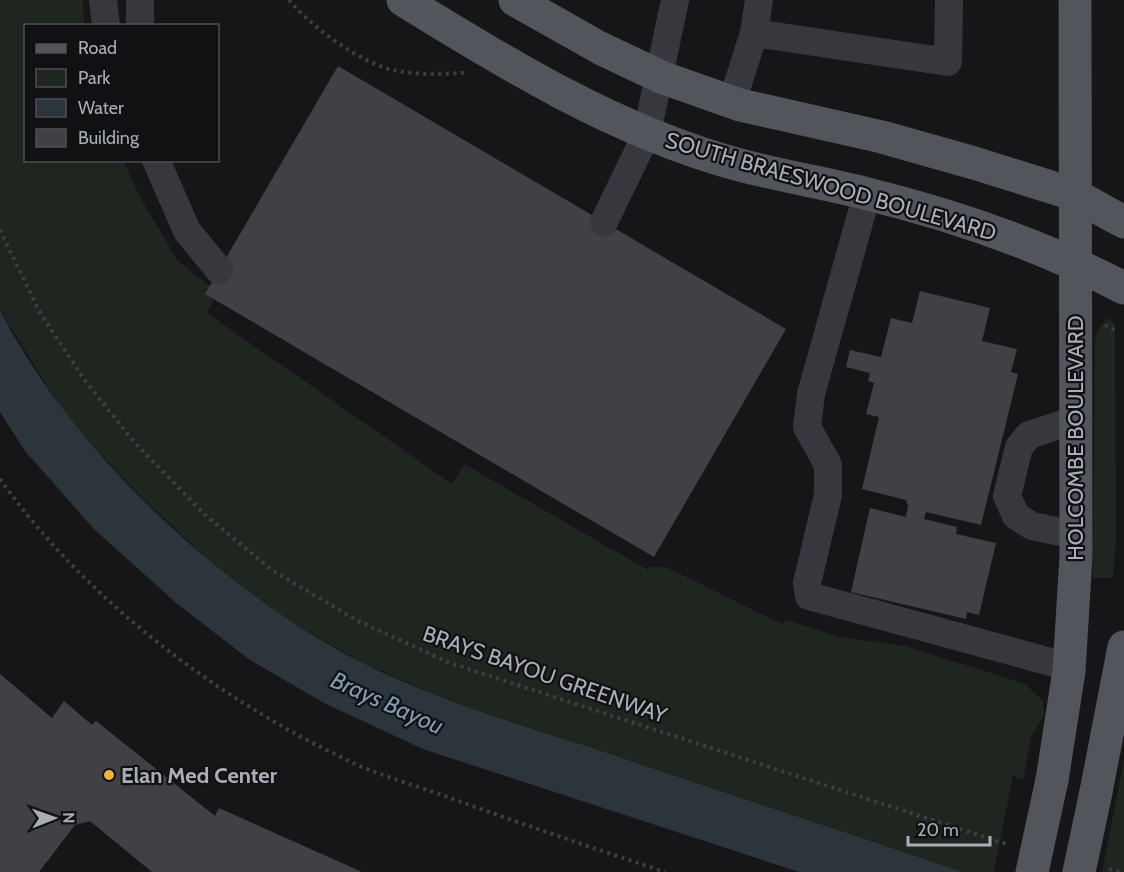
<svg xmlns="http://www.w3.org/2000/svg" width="1124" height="872" font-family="Cabin,sans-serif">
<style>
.green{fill:#1e261f}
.water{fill:#2c353c}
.building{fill:#404145}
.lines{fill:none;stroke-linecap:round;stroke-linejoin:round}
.path{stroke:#3d3f44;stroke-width:4;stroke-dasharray:3 4.5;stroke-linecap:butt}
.minor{stroke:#37383d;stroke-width:28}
.major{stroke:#53555c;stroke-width:33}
.major-bridge{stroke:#53555c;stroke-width:33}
.poi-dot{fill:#f2b134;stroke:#111113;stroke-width:2}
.labels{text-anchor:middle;stroke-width:4.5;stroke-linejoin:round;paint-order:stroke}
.street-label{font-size:22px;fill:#a8adb8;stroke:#111113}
.poi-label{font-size:22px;font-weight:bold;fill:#a8adb8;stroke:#111113;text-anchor:start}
.water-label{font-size:24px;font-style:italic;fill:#7f9bb3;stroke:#111113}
</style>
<rect width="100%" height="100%" fill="#161618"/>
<g class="green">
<polygon points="0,0 83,0 84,25 26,26 26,160 123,161 141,199 178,261 217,292 207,313 452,484 464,464 648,570 650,567 666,567 782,624 786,620 840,637 906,646 1025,684 1043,701 1044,715 1031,738 1023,780 1013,776 994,872 963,872 450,701 363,663 289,621 226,576 144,500 67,418 0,310"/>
<polygon points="1108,318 1115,324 1116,541 1113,578 1093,578 1095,339 1101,325"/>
<polygon points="1124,759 1124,872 1102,872"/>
</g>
<path class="water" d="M0 310C70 449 225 594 363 663 441 702 525 726 607 753 726 793 845 832 963 872H799L423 749 324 703 250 660 176 603 94 529 25 451 0 412Z"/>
<g class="building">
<polygon points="338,66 786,329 654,557 205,294"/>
<polygon points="920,291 990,308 982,341 1017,349 1011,372 1018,374 981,525 926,512 924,519 957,527 956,534 996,543 979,615 967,612 966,619 851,592 870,508 906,517 908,506 906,500 862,489 879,417 866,414 874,383 868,381 870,373 846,367 850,350 881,357 891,318 912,323"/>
<polygon points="0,674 52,718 64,701 92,725 96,721 215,816 219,808 362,872 152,872 90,821 75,825 39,872 0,872"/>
</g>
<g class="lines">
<g class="path">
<path d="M289 0C310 25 349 54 380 66 406 76 437 74 464 73"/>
<polyline points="0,230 39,311 86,382 136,444 205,515 272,570 356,620 450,663 1009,845"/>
<polyline points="1105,325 1115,330"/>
<path d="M0 479C86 600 216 698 349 761 378 775 411 784 442 795 516 822 590 847 665 872"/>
<polyline points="1109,869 1120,872"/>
</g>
<g class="minor">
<polyline points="103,0 106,26"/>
<polyline points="140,26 140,0"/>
<polyline points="754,33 759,0"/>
<polyline points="732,102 754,33 948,62 949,0"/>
<polyline points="156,160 187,231 219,270"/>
<polyline points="867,194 811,394 807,427 828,465 828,495 807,583 809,596 1069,667"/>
<polyline points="604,222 647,133 675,0"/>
<polyline points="1075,420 1029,435 1019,447 1007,496 1016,516 1032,526 1076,535"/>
</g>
<g class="major">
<path d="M403 0C508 65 616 131 736 164 778 175 822 183 864 193 954 215 1041 245 1124 288"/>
<polyline points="515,0 600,48 661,77 740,105 882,137 974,163 1073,194 1124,222"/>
<polyline points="1052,780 1069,671 1076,556 1075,0"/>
<polyline points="1096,792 1124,647"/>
</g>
<g class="major-bridge">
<polyline points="1032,872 1052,780"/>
<polyline points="1079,872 1096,792"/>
</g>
</g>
<circle class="poi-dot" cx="109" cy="775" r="6"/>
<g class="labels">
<g class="street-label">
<text transform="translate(831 186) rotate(16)" y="8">SOUTH BRAESWOOD BOULEVARD</text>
<text transform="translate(1075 438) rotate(-90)" y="8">HOLCOMBE BOULEVARD</text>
<text transform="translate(545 674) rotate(19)" y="8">BRAYS BAYOU GREENWAY</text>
</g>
<g class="poi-label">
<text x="121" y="783">Elan Med Center</text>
</g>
<g class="water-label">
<text transform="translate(387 703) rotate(24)" y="8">Brays Bayou</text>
</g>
</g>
<rect x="24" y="24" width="195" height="138" fill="#111113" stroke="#4d4f55" stroke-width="1.5"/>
<rect x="36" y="44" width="30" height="9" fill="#53555c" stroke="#4d4f55" stroke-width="1.5"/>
<text x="78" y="54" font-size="18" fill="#a8adb8">Road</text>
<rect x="36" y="69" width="30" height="18" fill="#1e261f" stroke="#4d4f55" stroke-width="1.5"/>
<text x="78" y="84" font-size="18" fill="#a8adb8">Park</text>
<rect x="36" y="99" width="30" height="18" fill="#2c353c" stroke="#4d4f55" stroke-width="1.5"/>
<text x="78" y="114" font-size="18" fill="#a8adb8">Water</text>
<rect x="36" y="129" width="30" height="18" fill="#404145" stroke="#4d4f55" stroke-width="1.5"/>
<text x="78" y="144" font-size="18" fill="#a8adb8">Building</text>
<g transform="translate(54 818) rotate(89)" stroke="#111113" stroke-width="4.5" paint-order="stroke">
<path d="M0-4.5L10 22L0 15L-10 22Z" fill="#a8adb8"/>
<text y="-9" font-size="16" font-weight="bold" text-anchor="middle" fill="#a8adb8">N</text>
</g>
<path d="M908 836v9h82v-9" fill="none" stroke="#a8adb8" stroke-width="3"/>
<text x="917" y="836" font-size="18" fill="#a8adb8" stroke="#111113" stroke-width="4.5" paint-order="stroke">20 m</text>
</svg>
